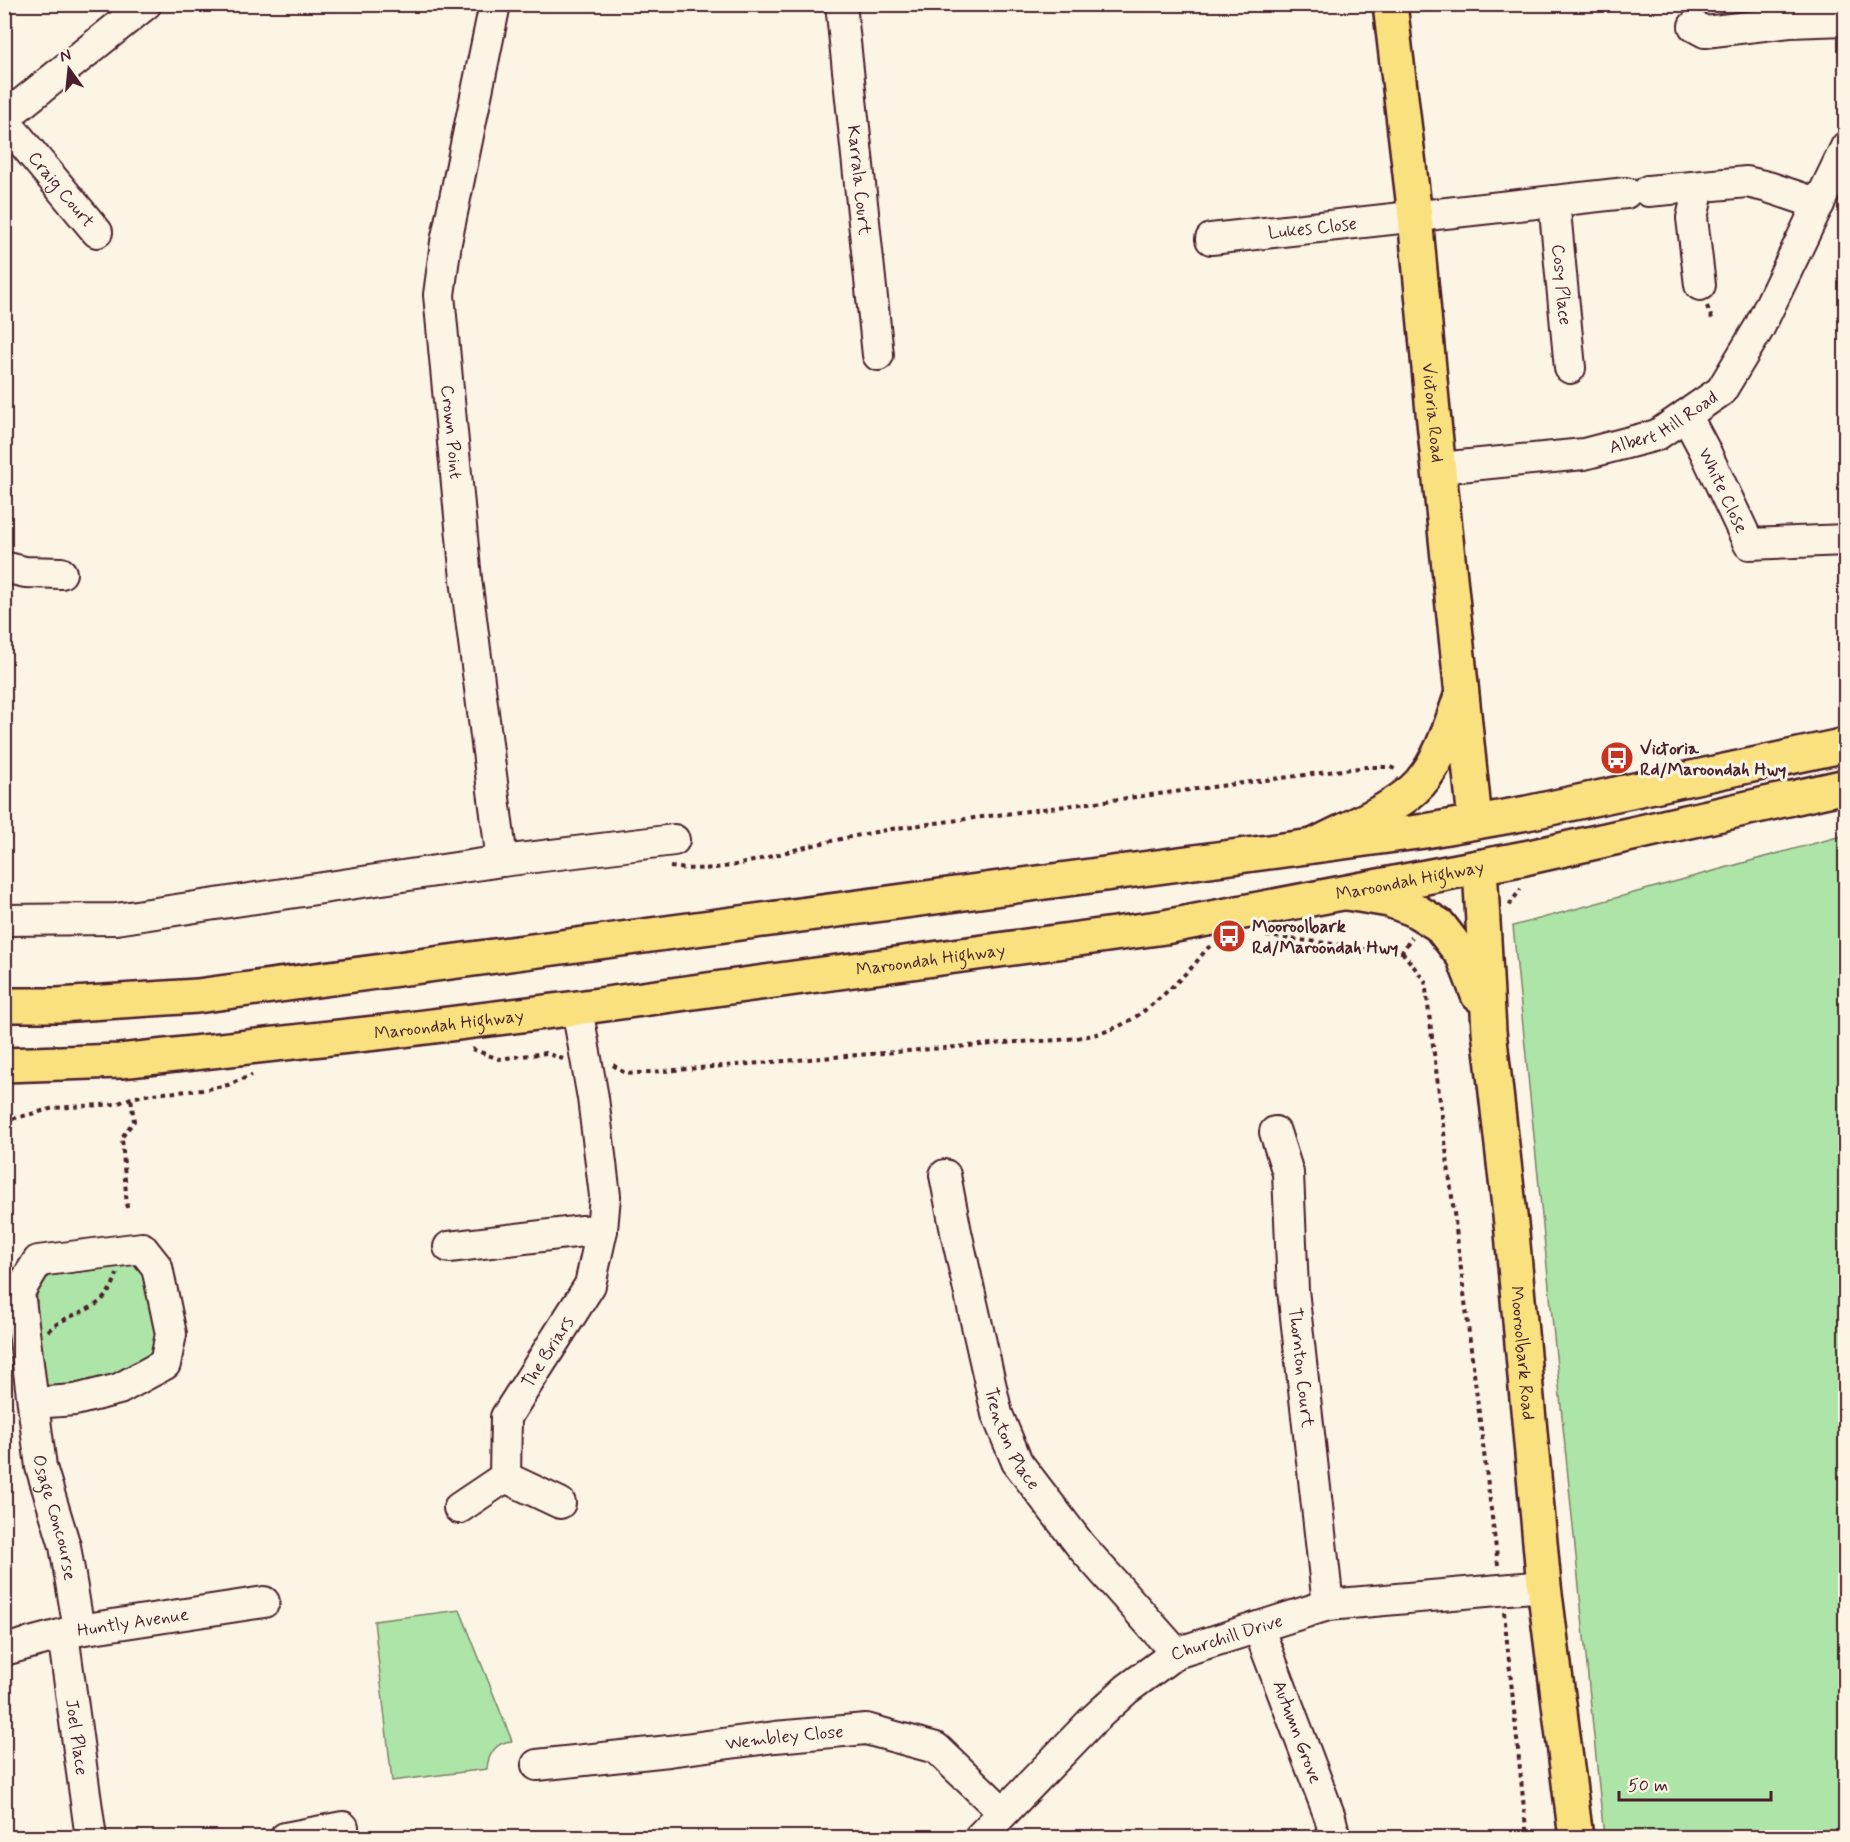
<svg xmlns="http://www.w3.org/2000/svg" width="1850" height="1842" font-family="Mynerve,sans-serif">
<style>
.green{fill:#ade4a7;stroke:#7c8269;stroke-width:1.5}
.lines{fill:none;stroke-linecap:round;stroke-linejoin:round}
.minor-casing{stroke:#4a1f2b;stroke-width:34}
.major-casing{stroke:#4a1f2b;stroke-width:38}
.highway-casing{stroke:#4a1f2b;stroke-width:38}
.path{stroke:#4a1f2b;stroke-width:4;stroke-dasharray:4.5 4.5;stroke-linecap:butt}
.minor{stroke:#fcf5e5;stroke-width:30}
.major{stroke:#fae180;stroke-width:33}
.highway{stroke:#fae180;stroke-width:33}
.labels{text-anchor:middle;stroke-width:6;stroke-linejoin:round;paint-order:stroke}
.street-label{font-size:18px;fill:#4a1f2b;stroke:#fcf5e5}
.poi-label{font-size:18px;font-weight:bold;fill:#4a1f2b;stroke:#fcf5e5;text-anchor:start}
</style>
<rect width="100%" height="100%" fill="#fcf5e5"/>
<filter id="ink" filterUnits="userSpaceOnUse"><feTurbulence type="fractalNoise" baseFrequency=".0167" numOctaves="2"/><feDisplacementMap in="SourceGraphic" scale="12" xChannelSelector="R" yChannelSelector="G"/><feConvolveMatrix kernelMatrix="1 2 1 2 8 2 1 2 1" color-interpolation-filters="sRGB"/></filter>
<g filter="url(#ink)">
<g class="green">
<polygon points="1845,835 1845,1837 1604,1837 1513,926"/>
<polygon points="114,1259 141,1260 159,1349 120,1384 44,1388 31,1304 37,1303 37,1294 30,1292 45,1268 54,1275 108,1268"/>
<path d="M460 1610 512 1741C496 1742 488 1754 487 1769L392 1781 374 1621Z"/>
</g>
<g class="lines">
<g class="minor-casing">
<g id="minor">
<path id="s1" d="M495 4 446 242 439 295 466 579 502 861"/>
<path id="s2" d="M841 4 878 355"/>
<polyline points="1694,26 1705,32 1790,22 1846,20"/>
<polyline points="4,118 146,4"/>
<path id="s3" d="M4 120 97 232"/>
<polyline points="1699,187 1692,218 1700,285"/>
<polyline points="1648,191 1747,182 1768,187 1819,204"/>
<path id="s4" d="M1554 201 1570 368"/>
<path id="s5" d="M1211 239 1626 193"/>
<path id="s6" d="M1686 415 1705 451 1749 544 1846 540"/>
<path id="s7" d="M1439 468 1584 454 1657 435 1721 391 1759 328 1846 147"/>
<polyline points="4,567 25,572 61,573"/>
<polyline points="4,920 116,919 502,861 674,840"/>
<path id="s8" d="M1275 1132 1288 1173 1293 1290 1328 1605"/>
<path id="s9" d="M945 1175 956 1232 997 1414 1017 1462 1081 1546 1176 1653"/>
<polyline points="449,1247 583,1231 602,1230"/>
<path id="s10" d="M33 1403 75 1400 119 1389 165 1364 171 1334 157 1267 142 1248 38 1261 19 1292 41 1467 65 1546 79 1630"/>
<path id="s11" d="M560 1503 505 1477 506 1417 590 1285 602 1230 605 1196 593 1098 577 1008"/>
<polyline points="459,1508 505,1477"/>
<path id="s12" d="M1258 1627 1330 1817 1335 1838"/>
<path id="s13" d="M63 1634 91 1838"/>
<path id="s14" d="M4 1650 79 1630 264 1602"/>
<path id="s15" d="M537 1765 669 1751 775 1737 866 1729 936 1748 1003 1812"/>
<polyline points="285,1838 343,1827"/>
<path id="s16" d="M979 1838 1093 1720 1127 1689 1176 1653 1328 1605 1544 1586"/>
</g>
</g>
<g class="major-casing">
<g id="major">
<path id="s17" d="M1390 4 1415 216 1433 412 1475 821"/>
<path d="M1315 845C1347 828 1397 809 1420 783 1440 760 1450 728 1460 699"/>
<path id="s18" d="M1480 867 1489 1031 1512 1233 1544 1586 1576 1838"/>
<polyline points="1347,893 1389,900 1413,909 1439,925 1463,956 1478,995"/>
</g>
</g>
<g class="highway-casing">
<g id="highway">
<polyline points="4,1005 58,1005 197,996 1425,831 1527,813 1846,745"/>
<path id="s19" d="M4 1065 120 1061 385 1032 577 1008 1165 927 1525 858 1846 786"/>
</g>
</g>
<g class="path">
<polyline points="1707,306 1712,319"/>
<polyline points="1839,687 1846,696"/>
<path d="M670 867C721 874 754 860 802 848 833 840 865 834 897 828L1366 767H1390L1397 770"/>
<polyline points="1509,905 1521,889"/>
<polyline points="1266,936 1402,952 1412,937"/>
<polyline points="1402,952 1425,981 1498,1565"/>
<polyline points="472,1049 499,1059 546,1053 563,1059"/>
<path d="M613 1065 626 1074 1017 1042C1048 1041 1089 1040 1117 1027 1144 1015 1168 991 1189 970 1197 963 1202 953 1210 946"/>
<polyline points="4,1121 54,1108 116,1104 131,1098 151,1094 202,1090 228,1085 252,1075"/>
<polyline points="127,1208 122,1137 134,1121 131,1098"/>
<path d="M48 1331C75 1306 103 1317 117 1274"/>
<polyline points="1504,1612 1527,1838"/>
</g>
<use href="#minor" class="minor"/>
<use href="#major" class="major"/>
<use href="#highway" class="highway"/>
</g>
</g>
<defs>
<g id="bus-disc" transform="scale(1.725)"><circle r="9.5" fill="#c8321e" stroke="#fcf5e5"/><path d="M-5-6H5V4H4V6H2V4H-2V6H-4V4H-5ZM-3.5-4V0h7V-4ZM-3.5 1.2v1.5H-2V1.2ZM2 1.2v1.5H3.5V1.2Z" fill="#fff"/></g>
</defs>
<g fill-rule="evenodd">
<use href="#bus-disc" x="1617" y="758"/>
<use href="#bus-disc" x="1229" y="936"/>
</g>
<g class="labels">
<g class="street-label">
<text dy="6" stroke="none"><textPath href="#s2" startOffset="177">Karrala Court</textPath></text>
<text dy="6" stroke="none"><textPath href="#s3" startOffset="90">Craig Court</textPath></text>
<text dy="6" stroke="none"><textPath href="#s5" startOffset="102">Lukes Close</textPath></text>
<text dy="6" stroke="none"><textPath href="#s4" startOffset="84">Cosy Place</textPath></text>
<text dy="6" stroke="none"><textPath href="#s17" startOffset="411">Victoria Road</textPath></text>
<text dy="6" stroke="none"><textPath href="#s7" startOffset="232">Albert Hill Road</textPath></text>
<text dy="6" stroke="none"><textPath href="#s1" startOffset="434">Crown Point</textPath></text>
<text dy="6" stroke="none"><textPath href="#s6" startOffset="84">White Close</textPath></text>
<text dy="6" stroke="none"><textPath href="#s19" startOffset="1419">Maroondah Highway</textPath></text>
<text dy="6" stroke="none"><textPath href="#s19" startOffset="933">Maroondah Highway</textPath></text>
<text dy="6" stroke="none"><textPath href="#s19" startOffset="447">Maroondah Highway</textPath></text>
<text dy="6" stroke="none"><textPath href="#s11" startOffset="198">The Briars</textPath></text>
<text dy="6" stroke="none"><textPath href="#s18" startOffset="488">Mooroolbark Road</textPath></text>
<text dy="6" stroke="none"><textPath href="#s8" startOffset="238">Thornton Court</textPath></text>
<text dy="6" stroke="none"><textPath href="#s9" startOffset="273">Trenton Place</textPath></text>
<text dy="6" stroke="none"><textPath href="#s10" startOffset="633">Osage Concourse</textPath></text>
<text dy="6" stroke="none"><textPath href="#s14" startOffset="132">Huntly Avenue</textPath></text>
<text dy="6" stroke="none"><textPath href="#s16" startOffset="324">Churchill Drive</textPath></text>
<text dy="6" stroke="none"><textPath href="#s12" startOffset="112">Autumn Grove</textPath></text>
<text dy="6" stroke="none"><textPath href="#s13" startOffset="104">Joel Place</textPath></text>
<text dy="6" stroke="none"><textPath href="#s15" startOffset="249">Wembley Close</textPath></text>
</g>
<g class="poi-label">
<text x="1640" y="754">Victoria<tspan x="1640" dy="21">Rd/Maroondah Hwy</tspan></text>
<text x="1252" y="932">Mooroolbark<tspan x="1252" dy="21">Rd/Maroondah Hwy</tspan></text>
</g>
</g>
<rect width="1850" height="1842" fill="none" stroke="#fcf5e5" stroke-width="24"/>
<rect x="12" y="12" width="1826" height="1818" fill="none" stroke="#4a1f2b" stroke-width="2" filter="url(#ink)"/>
<g transform="translate(69 69) rotate(345)" stroke="#fcf5e5" stroke-width="4.5" paint-order="stroke">
<path d="M0-4.5L10 22L0 15L-10 22Z" fill="#4a1f2b"/>
<text y="-9" font-size="16" font-weight="bold" text-anchor="middle" fill="#4a1f2b">N</text>
</g>
<path d="M1619 1791v9h152v-9" fill="none" stroke="#4a1f2b" stroke-width="3"/>
<text x="1628" y="1791" font-size="18" fill="#4a1f2b" stroke="#fcf5e5" stroke-width="4.5" paint-order="stroke">50 m</text>
</svg>
